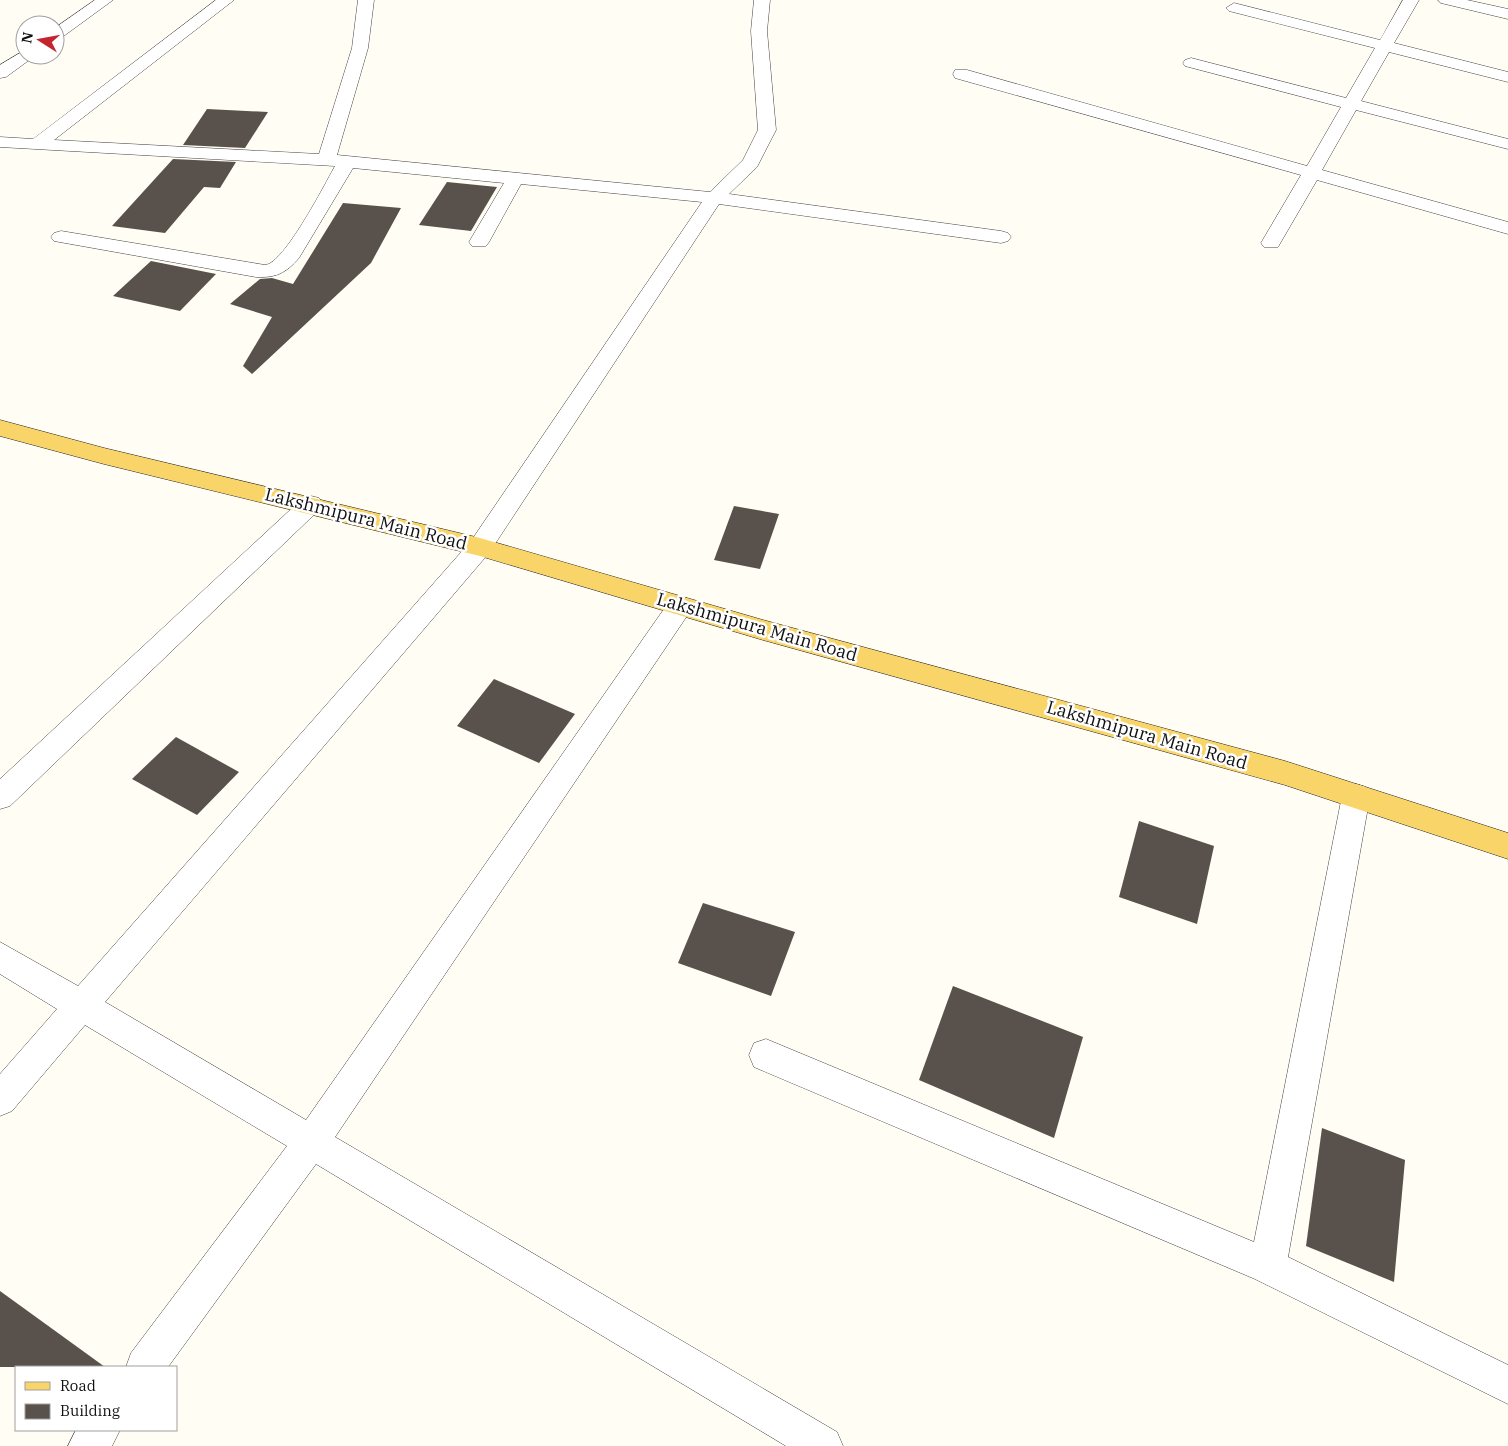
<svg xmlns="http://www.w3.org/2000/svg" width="1508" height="1446" font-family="'IBM Plex Serif',serif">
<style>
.building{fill:#59514c}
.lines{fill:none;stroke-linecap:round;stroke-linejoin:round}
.minor-casing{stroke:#434343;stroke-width:1}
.major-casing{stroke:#212121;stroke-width:1}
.minor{fill:#fff;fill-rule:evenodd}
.major{fill:#f9d569;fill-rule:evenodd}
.labels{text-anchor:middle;stroke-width:5;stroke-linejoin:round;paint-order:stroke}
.street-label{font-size:18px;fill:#101010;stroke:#fff}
</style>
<rect width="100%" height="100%" fill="#fffdf4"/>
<g class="building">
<polygon points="207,109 268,112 245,148 183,145"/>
<polygon points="173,159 236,162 220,188 204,187 165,233 112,226"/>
<polygon points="447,182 497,187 471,231 419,225"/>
<polygon points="343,203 401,208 371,263 252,374 243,366 272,317 230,304 260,279 272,278 293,284"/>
<polygon points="151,261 216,274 180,311 113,296"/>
<polygon points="734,506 779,514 760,569 714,560"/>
<polygon points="494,679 575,714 539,763 457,726"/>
<polygon points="176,737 239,772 197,815 132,779"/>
<polygon points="1139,821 1214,846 1197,924 1119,897"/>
<polygon points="703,903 795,932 771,996 678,963"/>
<polygon points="953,986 1083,1037 1054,1138 919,1080"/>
<polygon points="1322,1128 1405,1160 1394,1282 1306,1246"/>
<polygon points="0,1291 105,1367 0,1367"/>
</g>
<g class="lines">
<g class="minor-casing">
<g id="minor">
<polygon points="95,0 113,0 61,38 55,40 55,28"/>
<path d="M216 0H234L54 140 319 154 352 48 358 0H374L368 48 337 155 710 192 743 160 758 130 751 31 754 0H770L767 31 776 130 757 167 729 194 1001 231 1008 233 1011 237 1008 241 1001 243 719 204 489 553 105 1002 306 1120 671 599 680 596 689 599 693 606 689 613 335 1137 837 1432 843 1446H786L316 1164 168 1367H126L131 1353 287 1146 85 1025 12 1111 0 1116V1074L57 1009 0 974V942L78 986 471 541 702 202 521 184 489 242 486 246H472L469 242 504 183 353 168 299 258C286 273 276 278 256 277L54 241 51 237 54 233 61 231 265 265C284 264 325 184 335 166L0 147V137L33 139Z"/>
<polygon points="1403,0 1419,0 1394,43 1508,72 1508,82 1389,52 1361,101 1508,139 1508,149 1356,110 1322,170 1508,222 1508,234 1317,180 1278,247 1264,247 1261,243 1301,175 955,78 953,74 955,70 967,70 1307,166 1341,107 1185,66 1183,63 1185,60 1191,58 1346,98 1375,48 1229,11 1226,8 1234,3 1380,40"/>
<polygon points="1438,0 1467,0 1508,9 1508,19 1441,3"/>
<polygon points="25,50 25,55 34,55 32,58 6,77 0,78 0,65"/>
<polygon points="311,496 319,498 323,504 319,510 10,806 0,809 0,779 303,498"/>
<polygon points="1356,784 1366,787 1370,796 1288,1257 1508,1365 1508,1404 1255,1279 754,1067 749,1055 754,1043 766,1039 1254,1242 1342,796 1346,787"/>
<polygon points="76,1430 120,1430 112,1446 68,1446"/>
</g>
</g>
<g class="major-casing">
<polygon id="major" points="0,420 104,448 480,538 763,620 1285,761 1508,833 1508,859 1285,785 763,640 480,556 104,464 0,436"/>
</g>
<use href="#minor" class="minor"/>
<use href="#major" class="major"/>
</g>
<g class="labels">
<g class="street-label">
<text transform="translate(366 519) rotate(14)" y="6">Lakshmipura Main Road</text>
<text transform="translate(757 627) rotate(16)" y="6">Lakshmipura Main Road</text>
<text transform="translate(1147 735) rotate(16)" y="6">Lakshmipura Main Road</text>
</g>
</g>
<rect x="15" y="1366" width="162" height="65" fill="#ffffff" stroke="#9f9f9f"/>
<rect x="25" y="1382" width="25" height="8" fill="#f9d569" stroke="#9f9f9f"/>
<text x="60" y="1391" font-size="15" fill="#101010">Road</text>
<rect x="25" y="1404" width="25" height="15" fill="#59514c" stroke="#9f9f9f"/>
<text x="60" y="1416" font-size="15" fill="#101010">Building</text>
<g transform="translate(40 40) rotate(281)"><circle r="24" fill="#ffffff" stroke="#9f9f9f"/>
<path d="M0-4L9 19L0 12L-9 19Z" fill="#c3252e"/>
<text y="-8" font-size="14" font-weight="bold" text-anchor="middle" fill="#101010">N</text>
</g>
</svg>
